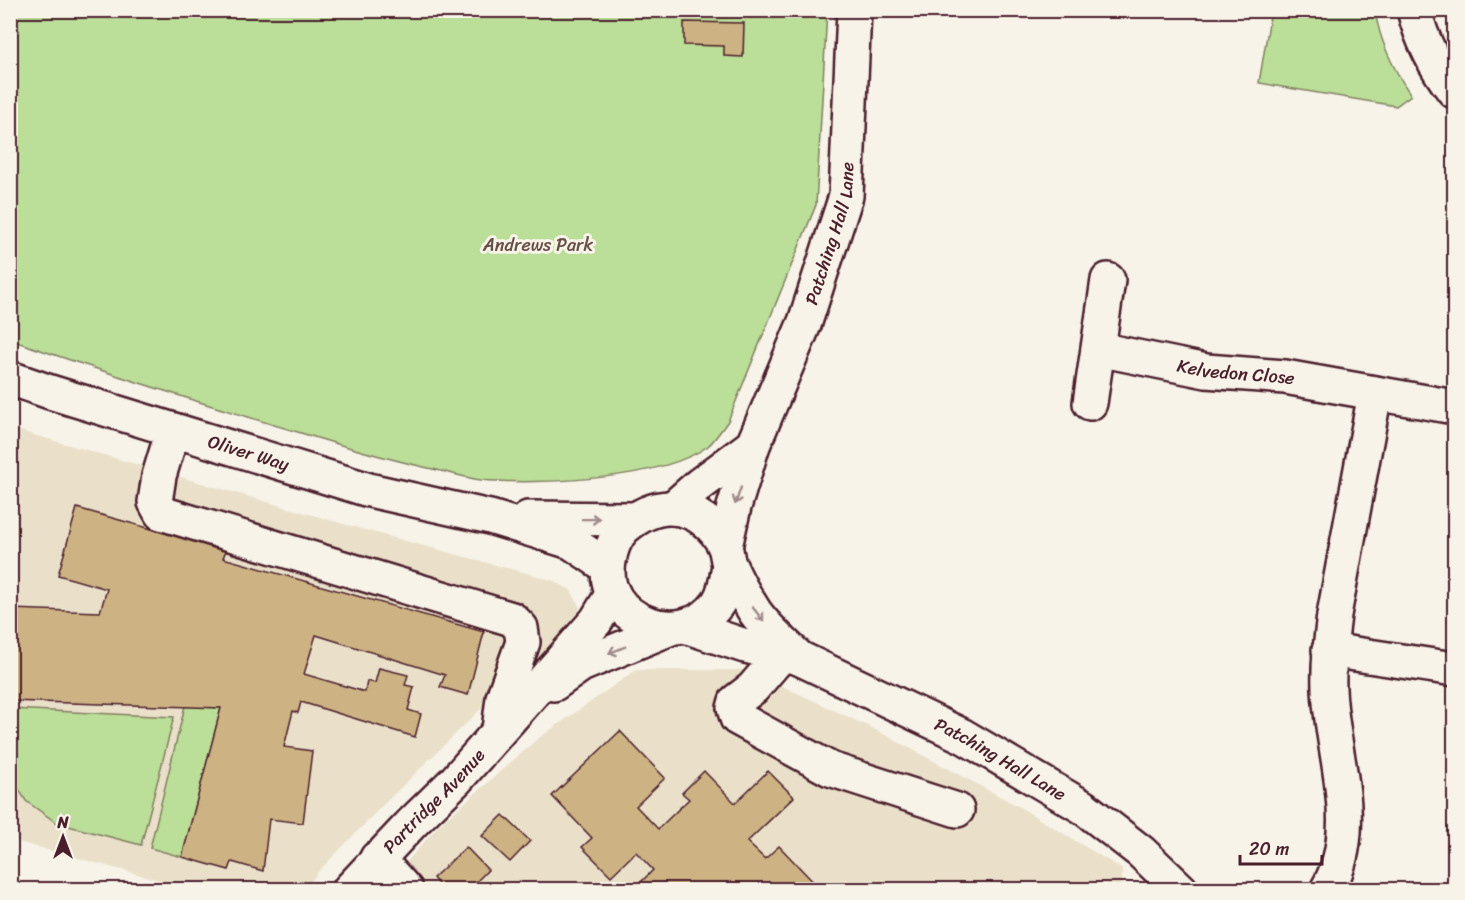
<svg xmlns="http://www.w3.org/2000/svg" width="1465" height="900" font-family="Sriracha,sans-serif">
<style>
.built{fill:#eae0ca}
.green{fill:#bbde98;stroke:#827e62;stroke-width:1.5}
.building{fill:#cdb384;stroke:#4a1f2b;stroke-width:1.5}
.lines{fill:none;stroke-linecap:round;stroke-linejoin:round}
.minor-casing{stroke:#4a1f2b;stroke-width:38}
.minor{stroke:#f7f3e8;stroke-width:33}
.oneway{stroke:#a0898a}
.labels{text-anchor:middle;stroke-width:6;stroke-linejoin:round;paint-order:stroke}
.street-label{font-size:18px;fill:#4a1f2b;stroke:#f7f3e8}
.park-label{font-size:18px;fill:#664f46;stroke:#f7f3e8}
</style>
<rect width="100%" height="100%" fill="#f7f3e8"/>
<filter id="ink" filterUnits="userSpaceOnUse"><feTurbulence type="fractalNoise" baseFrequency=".0167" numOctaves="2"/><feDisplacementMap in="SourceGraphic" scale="12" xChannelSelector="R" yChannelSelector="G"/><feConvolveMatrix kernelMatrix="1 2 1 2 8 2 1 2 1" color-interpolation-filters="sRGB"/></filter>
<g filter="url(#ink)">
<g class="built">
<polygon points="10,428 365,530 552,580 571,590 580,608 572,629 482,708 380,808 319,871 305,889 192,889 11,840"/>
<polygon points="636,670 748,670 874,729 1018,806 1122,869 1122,889 382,890 438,826 536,740"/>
</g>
<g class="green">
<path d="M11 11H827L816 205 728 421C722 429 715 440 708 446 662 480 538 485 481 480 467 478 451 473 437 470 391 460 346 447 301 433 203 404 107 373 11 340Z"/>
<path d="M1271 11H1375C1380 42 1393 69 1411 95L1396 106 1259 83Z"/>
<polygon points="185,706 221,708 182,857 150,848"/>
<polygon points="11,709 174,717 141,845 57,823 26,801 11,776"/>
</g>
<g class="building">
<polygon points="684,22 744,23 743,57 724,56 724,46 684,45"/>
<polygon points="77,508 226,550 223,558 484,632 468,695 440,687 445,675 316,635 304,674 365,692 367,681 375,683 379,668 408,675 405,685 414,687 408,710 421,714 415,737 301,702 298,713 293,711 284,747 312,751 303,823 269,819 263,871 232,862 229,870 182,857 221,708 10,701 10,609 100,612 107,589 58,575"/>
<polygon points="620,731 665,778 636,806 658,829 689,799 682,793 704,771 735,803 768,771 794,797 747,842 765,859 779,846 821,890 633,890 653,870 636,852 611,876 582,847 592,838 552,796"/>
<polygon points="503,815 530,841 510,862 482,836"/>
<polygon points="466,847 488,870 468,890 443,890 433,878"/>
</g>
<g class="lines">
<g class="minor-casing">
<g id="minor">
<path d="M1414 10C1422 41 1434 66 1454 91"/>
<path id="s1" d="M1098 349 1206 371 1285 377 1454 407"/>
<path id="s2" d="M10 378 50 392 369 490 490 517 571 542 608 567"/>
<polyline points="1090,403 1108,280"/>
<polyline points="173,430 159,476 155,502 161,513 512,619 521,628 523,642 503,698 499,730"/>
<polyline points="673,508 699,485 753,445"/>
<polyline points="528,518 634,519"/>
<path id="s3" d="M725 547 734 507 753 445 805 322 846 196 854 10"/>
<path d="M729 564C727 577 726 591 718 603 684 652 598 621 609 561 611 549 615 537 624 528 638 516 653 507 672 508 695 509 716 526 725 547 727 552 727 559 729 564 736 580 746 598 755 612 767 629 785 644 799 658"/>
<path id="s4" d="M685 626 745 646 799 658 963 736 1083 807 1141 852 1181 890"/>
<polyline points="1329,650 1454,669"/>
<polyline points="782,654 753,688 736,701 734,708 737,718 830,769 957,810"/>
<polyline points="554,684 581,665 671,628"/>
<polyline points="377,858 406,890"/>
<path id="s5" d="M349 890 412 823 456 780 596 621 613 593"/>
<path d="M1327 890C1364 828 1331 754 1329 688 1328 663 1331 639 1334 615L1375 393"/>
</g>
</g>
<use href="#minor" class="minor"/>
</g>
<defs><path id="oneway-shaft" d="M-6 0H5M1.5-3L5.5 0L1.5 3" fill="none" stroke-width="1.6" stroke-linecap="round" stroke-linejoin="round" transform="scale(1.5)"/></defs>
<g class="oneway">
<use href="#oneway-shaft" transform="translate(738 496) rotate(109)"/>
<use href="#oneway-shaft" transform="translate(591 519) rotate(-1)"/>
<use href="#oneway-shaft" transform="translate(758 614) rotate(52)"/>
<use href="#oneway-shaft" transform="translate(617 650) rotate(158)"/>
</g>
</g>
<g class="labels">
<g class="street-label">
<text dy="6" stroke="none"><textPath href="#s3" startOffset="332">Patching Hall Lane</textPath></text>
<text dy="6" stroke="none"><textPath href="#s1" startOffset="140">Kelvedon Close</textPath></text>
<text dy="6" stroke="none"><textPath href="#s2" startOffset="250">Oliver Way</textPath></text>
<text dy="6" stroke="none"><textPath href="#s4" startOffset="344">Patching Hall Lane</textPath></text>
<text dy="6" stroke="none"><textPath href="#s5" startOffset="123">Partridge Avenue</textPath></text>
</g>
<g class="park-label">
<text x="538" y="251">Andrews Park</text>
</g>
</g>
<rect width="1465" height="900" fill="none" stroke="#f7f3e8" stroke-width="36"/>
<rect x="18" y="18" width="1429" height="864" fill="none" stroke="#4a1f2b" stroke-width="2" filter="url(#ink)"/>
<g transform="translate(63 837)" stroke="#f7f3e8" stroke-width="4.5" paint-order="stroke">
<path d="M0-4.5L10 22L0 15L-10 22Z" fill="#4a1f2b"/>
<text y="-9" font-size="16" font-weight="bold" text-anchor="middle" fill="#4a1f2b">N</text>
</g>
<path d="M1240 855v9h82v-9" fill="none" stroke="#4a1f2b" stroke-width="3"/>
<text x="1249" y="855" font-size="18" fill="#4a1f2b" stroke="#f7f3e8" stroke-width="4.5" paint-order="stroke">20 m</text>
</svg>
